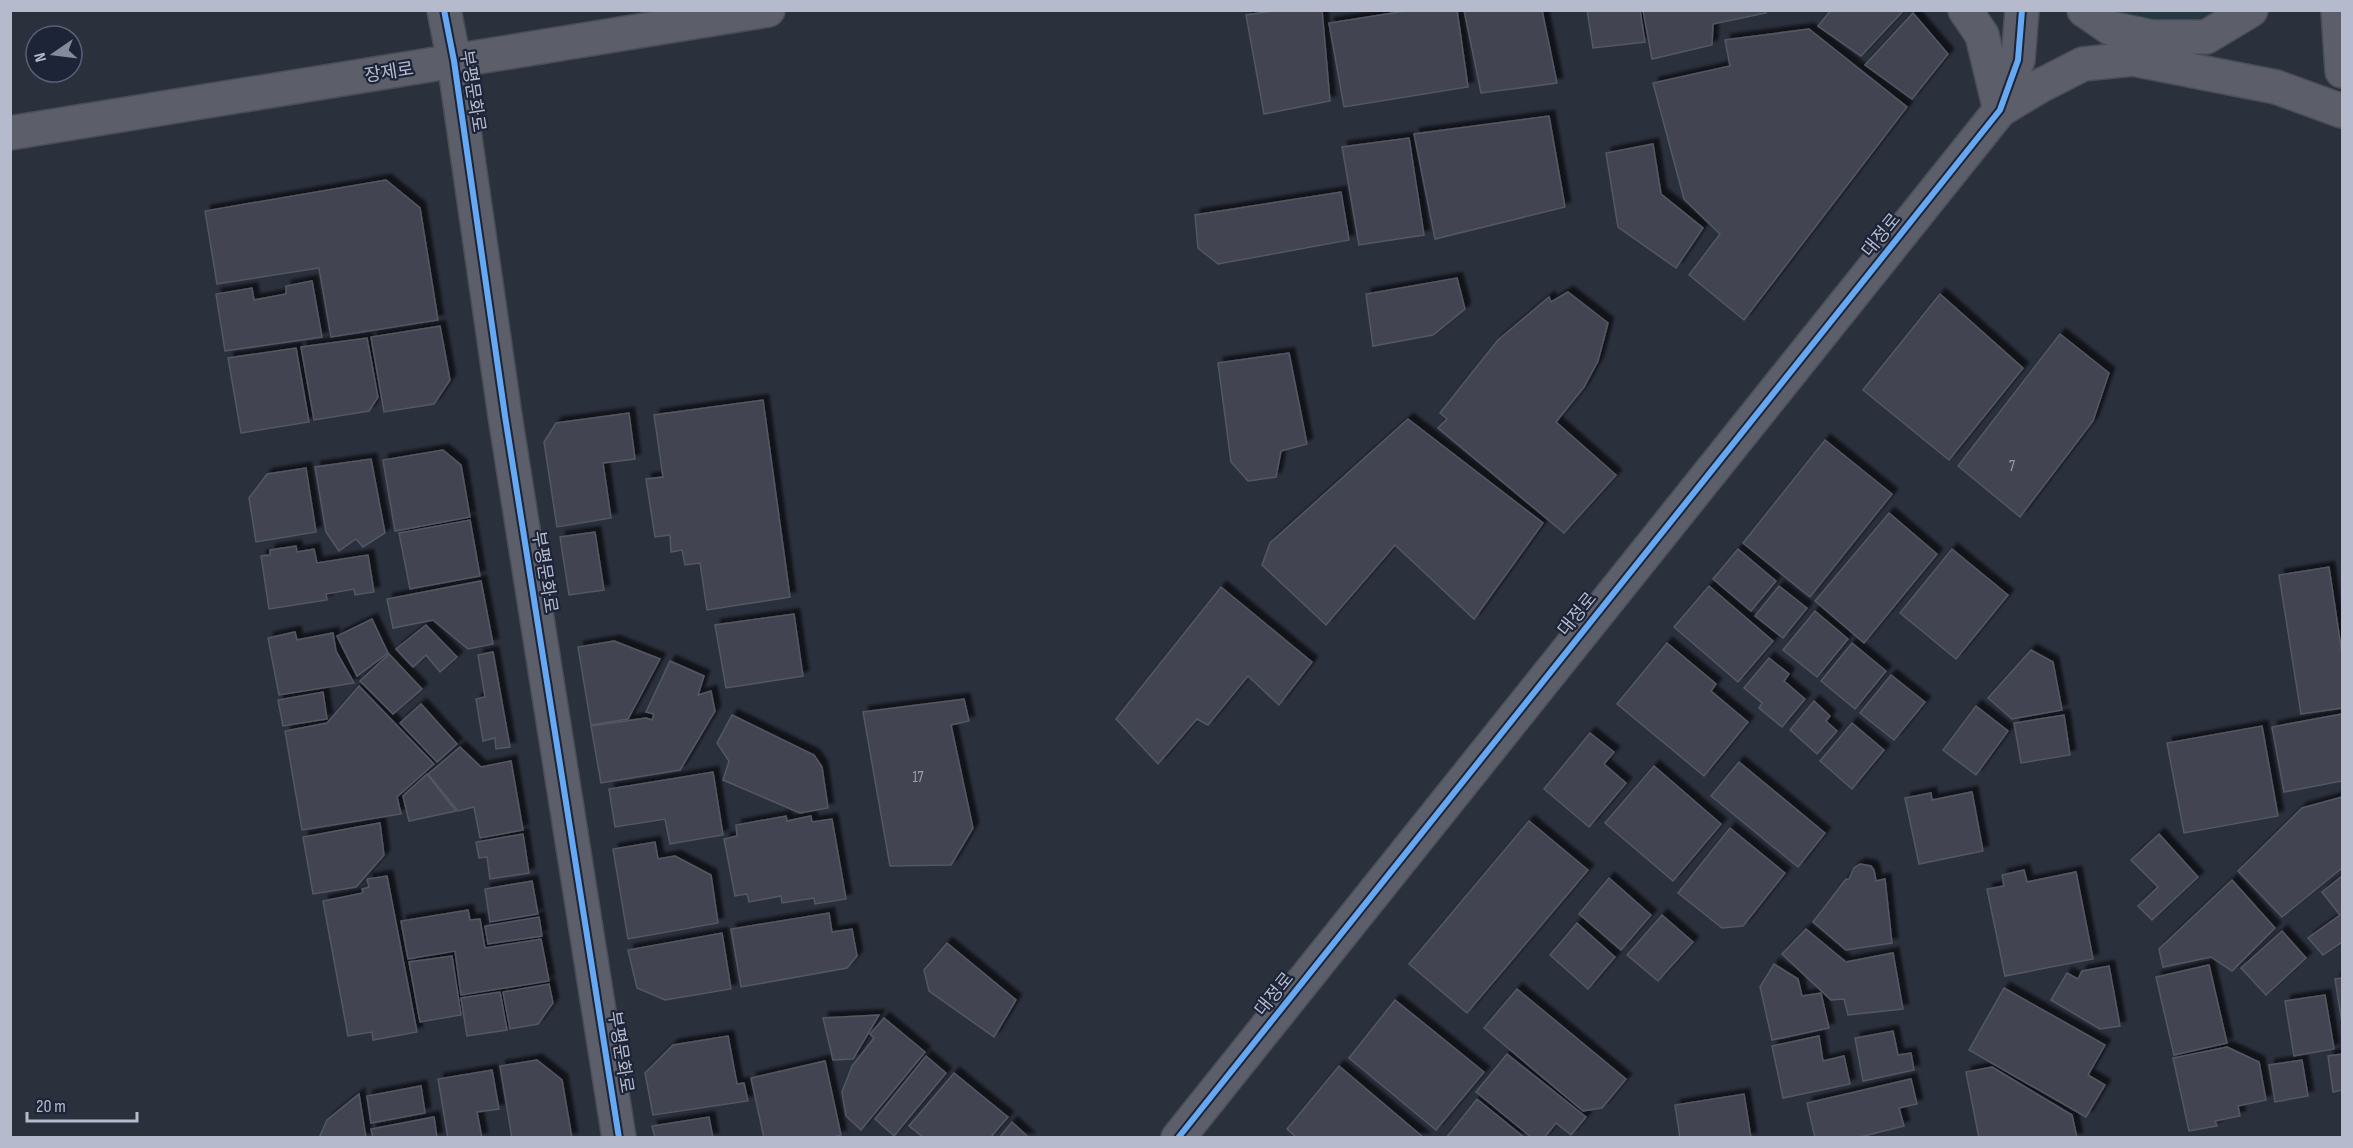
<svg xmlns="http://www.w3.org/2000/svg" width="2353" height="1148" font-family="'Sofia Sans Condensed','Noto Sans KR',sans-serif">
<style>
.park{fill:url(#park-tufts)}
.building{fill:#424551;stroke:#535863;stroke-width:1.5;filter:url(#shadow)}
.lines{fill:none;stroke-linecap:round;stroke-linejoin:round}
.minor-casing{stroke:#494d56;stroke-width:36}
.minor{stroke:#5c5f69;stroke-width:33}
.cycleway-casing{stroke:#1d2438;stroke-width:10}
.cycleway{stroke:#66a8f1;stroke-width:6}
.labels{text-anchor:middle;stroke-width:4.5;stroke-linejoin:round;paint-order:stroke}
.number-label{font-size:15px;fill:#989eae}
.street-label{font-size:18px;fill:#b5bbcd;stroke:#1d2438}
</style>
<defs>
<pattern id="park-tufts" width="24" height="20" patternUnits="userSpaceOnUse" patternTransform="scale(1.5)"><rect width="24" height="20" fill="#273a44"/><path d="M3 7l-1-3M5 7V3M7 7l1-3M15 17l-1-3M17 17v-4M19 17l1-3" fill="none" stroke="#44555e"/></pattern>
<filter id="shadow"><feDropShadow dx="5.5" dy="-5.5" stdDeviation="1.5" flood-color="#0009"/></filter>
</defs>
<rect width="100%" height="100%" fill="#2b303d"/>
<polygon class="park" points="2114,11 2221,11 2180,24 2129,16"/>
<g class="building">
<polygon points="1280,10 1322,10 1330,101 1264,114 1246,15"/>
<polygon points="1412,10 1457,10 1468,87 1344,107 1329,23"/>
<polygon points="1464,10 1542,10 1557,83 1481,93"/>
<polygon points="1587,10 1640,10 1645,42 1593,48"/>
<polygon points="1643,10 1766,10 1766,13 1713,24 1712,45 1652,59"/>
<polygon points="1831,10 1904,10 1861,56 1818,26"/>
<polygon points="1913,13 1948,54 1912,99 1865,65"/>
<polygon points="1809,29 1907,107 1744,320 1689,275 1720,234 1684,199 1653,83 1730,66 1725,40"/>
<polygon points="1549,116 1565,207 1435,239 1414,134"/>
<polygon points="1409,138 1424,235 1359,245 1342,147"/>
<polygon points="1653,144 1661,194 1703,228 1676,268 1618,227 1606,153"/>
<polygon points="386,180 420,208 438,320 331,337 319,268 217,284 205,211"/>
<polygon points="1341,192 1349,240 1218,264 1198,248 1195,215"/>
<polygon points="1457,278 1465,309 1433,335 1373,346 1366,294"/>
<polygon points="312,281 322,337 225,351 216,294 252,288 254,300 286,294 286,286"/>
<polygon points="1568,292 1608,323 1598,361 1584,387 1556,422 1616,475 1564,533 1438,428 1447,419 1440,413 1498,340 1549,297 1551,302"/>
<polygon points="1940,294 2023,368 1949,460 1863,390"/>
<polygon points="440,326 450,380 434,404 384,412 371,337"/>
<polygon points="2060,334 2109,373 2093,421 2020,517 1958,466"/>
<polygon points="367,338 378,397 369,411 314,420 301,347"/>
<polygon points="296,348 309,422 241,433 228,358"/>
<polygon points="1289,353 1307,444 1281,451 1276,477 1248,481 1231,462 1218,363"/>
<polygon points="763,400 790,597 707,610 700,563 685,565 682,550 671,552 670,535 655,537 646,479 663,477 654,415"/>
<polygon points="629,413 635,459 603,463 611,518 557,527 544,442 556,423"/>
<polygon points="1408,419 1543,523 1474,619 1395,545 1326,625 1262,565 1270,543"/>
<polygon points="1825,440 1892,494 1810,597 1743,543"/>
<polygon points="443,450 461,465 470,517 395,531 383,460"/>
<polygon points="371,459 385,533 363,547 356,539 339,551 326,532 315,467"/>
<polygon points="306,468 316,532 256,542 249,498 267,474"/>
<polygon points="1889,513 1937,554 1864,643 1815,601"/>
<polygon points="470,520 480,576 410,589 399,533"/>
<polygon points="595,532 604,590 569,595 560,537"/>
<polygon points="296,546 297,552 314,549 317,563 368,555 374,592 355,595 354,589 326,594 327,600 269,609 261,556 270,555 270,550"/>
<polygon points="1738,549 1776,581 1751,611 1713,579"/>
<polygon points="1952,549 2008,595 1956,659 1900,613"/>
<polygon points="2329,567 2342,654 2342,708 2301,714 2279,575"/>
<polygon points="481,581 493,644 468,649 433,620 393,628 387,599"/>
<polygon points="1709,586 1773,641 1738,682 1674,627"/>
<polygon points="1779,586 1807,608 1783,638 1755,616"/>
<polygon points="1221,587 1312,662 1279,705 1248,676 1208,725 1197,719 1158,764 1116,719"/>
<polygon points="1815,611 1848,639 1817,677 1783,650"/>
<polygon points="794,614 803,676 726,688 715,625"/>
<polygon points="372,619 388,653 357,676 337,636"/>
<polygon points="426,625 457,657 440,672 426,655 413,667 396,649"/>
<polygon points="295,632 297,640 333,633 336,651 354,683 279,695 268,638"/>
<polygon points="614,641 660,659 628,719 591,725 578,647"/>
<polygon points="1667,643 1716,684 1711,691 1748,722 1704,776 1617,704"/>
<polygon points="1852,643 1886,671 1855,709 1821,681"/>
<polygon points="2031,650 2053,662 2062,710 2012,719 1988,698"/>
<polygon points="493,652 510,747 496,749 495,738 483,741 476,699 485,697 478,655"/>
<polygon points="389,654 422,689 393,714 360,681"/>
<polygon points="1769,658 1789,674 1784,681 1805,699 1782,727 1759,708 1762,703 1744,688"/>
<polygon points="670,661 704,676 698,695 711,691 715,711 680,770 601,783 591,726 646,718 652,720 654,714 646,712"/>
<polygon points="1891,675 1925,702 1894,740 1860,713"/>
<polygon points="359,686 434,764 397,797 401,814 302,830 285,731 327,723"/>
<polygon points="323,692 327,719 283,726 278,700"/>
<polygon points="964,699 969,721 951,725 973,828 951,865 890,866 863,712"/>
<polygon points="1814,701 1830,716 1826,721 1837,731 1817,754 1790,730"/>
<polygon points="421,704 457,744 437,762 400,723"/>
<polygon points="1976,706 2008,731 1976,775 1943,750"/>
<polygon points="2342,714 2342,781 2284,792 2272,727"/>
<polygon points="732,715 814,755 822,767 828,808 800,813 723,780 729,761 717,743"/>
<polygon points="2064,715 2070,755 2021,763 2014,723"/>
<polygon points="1852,723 1884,750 1852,789 1820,761"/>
<polygon points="2262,726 2278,816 2184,833 2167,743"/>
<polygon points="1590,733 1614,752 1604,764 1626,783 1589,827 1544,789"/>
<polygon points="460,747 481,767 511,761 523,830 480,838 474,807 458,811 428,774"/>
<polygon points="1739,762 1825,833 1798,867 1711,796"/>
<polygon points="1654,766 1721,824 1673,881 1605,823"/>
<polygon points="713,772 723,835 670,844 665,819 615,827 609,789"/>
<polygon points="427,774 456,811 409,821 403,796"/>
<polygon points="1972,792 1983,851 1919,864 1905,798 1931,793 1932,800"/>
<polygon points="2342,797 2342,868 2282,917 2238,871 2302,808"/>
<polygon points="786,816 787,821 811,816 812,822 832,819 846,899 815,904 814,898 782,903 781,896 749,902 747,894 735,896 724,839 737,836 736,825"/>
<polygon points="1529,821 1588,870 1467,1013 1409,964"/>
<polygon points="380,823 384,855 356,887 313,894 303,837"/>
<polygon points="1730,828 1785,873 1743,926 1722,928 1678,893"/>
<polygon points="523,834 529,873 490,879 487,857 479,858 476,842"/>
<polygon points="2159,834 2198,877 2152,920 2138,906 2158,887 2131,860"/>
<polygon points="655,842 658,859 675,856 711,875 718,923 628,939 613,849"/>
<polygon points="1860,864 1871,866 1874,870 1876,881 1885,879 1892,943 1846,950 1813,922 1846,879 1849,879 1854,868"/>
<polygon points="2024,870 2027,882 2076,872 2093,959 2005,976 1987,889 2004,886 2002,875"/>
<polygon points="387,876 417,1032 373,1040 372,1032 348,1036 323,901 363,893 362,889 369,887 367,879"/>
<polygon points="2342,876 2342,942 2323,955 2308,938 2340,915 2322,892"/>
<polygon points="1609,878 1651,915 1621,950 1579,914"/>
<polygon points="2232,880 2275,928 2232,971 2211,957 2163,967 2159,949"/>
<polygon points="532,881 538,914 490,922 485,889"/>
<polygon points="468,910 470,920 480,919 485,948 541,939 549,981 461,995 455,951 408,959 401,921"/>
<polygon points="829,913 832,932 852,929 857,956 847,968 741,987 731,929"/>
<polygon points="1662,915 1693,942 1658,981 1627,955"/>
<polygon points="539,917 542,936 488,944 485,926"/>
<polygon points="1577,923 1615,957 1588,989 1550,955"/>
<polygon points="1806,929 1846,962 1893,953 1903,1009 1848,1015 1844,999 1831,1000 1782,954"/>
<polygon points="2282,931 2306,958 2266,995 2241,968"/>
<polygon points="722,933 731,989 665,1000 637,988 628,950"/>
<polygon points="947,943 1016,1000 994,1037 929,991 924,970"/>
<polygon points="452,956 461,1015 420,1022 409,962"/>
<polygon points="1774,964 1798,979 1802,996 1821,993 1829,1028 1772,1040 1760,987"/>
<polygon points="2209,965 2227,1043 2174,1055 2156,977"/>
<polygon points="2109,966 2120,1026 2100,1029 2051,1000 2067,973 2078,979 2082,971"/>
<polygon points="2342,978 2342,1023 2335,979"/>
<polygon points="549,984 553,1003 538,1024 510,1029 503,992"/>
<polygon points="2004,988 2105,1045 2088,1075 2105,1085 2086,1117 1969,1050"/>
<polygon points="1517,989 1626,1079 1602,1108 1583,1111 1484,1028"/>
<polygon points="500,992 507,1030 467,1036 461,998"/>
<polygon points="2325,995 2334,1049 2294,1056 2285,1001"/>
<polygon points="1395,1000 1484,1072 1436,1130 1349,1058"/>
<polygon points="879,1015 853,1059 833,1060 823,1018"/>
<polygon points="884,1018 925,1052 861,1130 846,1116 842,1092 852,1066 874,1038 870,1034"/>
<polygon points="1893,1031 1898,1055 1911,1053 1914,1070 1863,1081 1855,1038"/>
<polygon points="728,1036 737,1084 744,1083 748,1101 653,1115 645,1073 673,1045"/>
<polygon points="1819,1036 1823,1061 1844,1056 1850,1084 1783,1098 1772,1046"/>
<polygon points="2227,1047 2259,1062 2266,1100 2238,1106 2240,1116 2215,1121 2217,1126 2189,1131 2173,1058"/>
<polygon points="1507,1054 1586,1117 1571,1135 1556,1123 1544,1138 1532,1138 1476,1092"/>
<polygon points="2342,1054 2342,1090 2333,1092 2328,1056"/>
<polygon points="926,1056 946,1073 894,1136 875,1119"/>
<polygon points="537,1060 562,1080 572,1138 512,1138 500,1066"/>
<polygon points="2302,1060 2308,1096 2275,1102 2269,1065"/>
<polygon points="825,1061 841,1135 830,1138 764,1138 751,1078"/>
<polygon points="1339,1066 1424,1138 1297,1138 1287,1129"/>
<polygon points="1992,1067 2072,1115 2077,1138 1979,1138 1966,1072"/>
<polygon points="492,1070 499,1109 477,1112 482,1138 448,1138 438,1079"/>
<polygon points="954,1073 1008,1117 990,1138 924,1138 909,1126"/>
<polygon points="1911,1079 1917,1104 1899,1108 1904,1126 1856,1138 1815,1138 1807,1103"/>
<polygon points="421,1086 425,1113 371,1123 367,1096"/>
<polygon points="359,1094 366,1138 319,1138 327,1120"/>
<polygon points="1744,1094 1751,1138 1680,1138 1675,1105"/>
<polygon points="1477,1099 1525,1138 1446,1138"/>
<polygon points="434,1117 437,1138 373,1138 371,1129"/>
<polygon points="709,1117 713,1138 655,1138 652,1126"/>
<polygon points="1012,1122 1029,1138 999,1138"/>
</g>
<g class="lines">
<g class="minor-casing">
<g id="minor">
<polyline points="444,10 454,61 505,416 619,1138"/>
<polyline points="1965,10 1982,35 2000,110"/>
<polyline points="2084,10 2110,28 2152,37 2206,37 2251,10"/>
<polyline points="2338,10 2342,71"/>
<polyline points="2000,110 2040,86 2083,64 2133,59 2276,87 2342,111"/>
<polyline points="10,133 768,10"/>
<polyline points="1178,1138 2000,110 2018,60 2022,10"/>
</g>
</g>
<use href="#minor" class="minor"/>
<g class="cycleway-casing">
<g id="cycleway">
<polyline points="444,10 454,61 505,416 619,1138"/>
<polyline points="1178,1138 2000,110 2018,60 2022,10"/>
</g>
</g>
<use href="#cycleway" class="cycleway"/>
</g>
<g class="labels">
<g class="number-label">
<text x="2012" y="471">7</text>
<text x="918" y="782">17</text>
</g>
<g class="street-label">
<text transform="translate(389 72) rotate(-9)" y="6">장제로</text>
<text transform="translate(473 91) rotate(81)" y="6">부평문화로</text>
<text transform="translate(1881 235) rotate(-51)" y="6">대정로</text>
<text transform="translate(545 572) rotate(81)" y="6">부평문화로</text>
<text transform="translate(1577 614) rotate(-51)" y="6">대정로</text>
<text transform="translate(1274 994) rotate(-51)" y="6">대정로</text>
<text transform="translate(621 1052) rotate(81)" y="6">부평문화로</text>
</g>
</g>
<rect width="2353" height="1148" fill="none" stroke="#b5bbcd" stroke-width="24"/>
<g transform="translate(54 54) rotate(256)"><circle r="28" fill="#1d2438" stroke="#5a6074" stroke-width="1.5"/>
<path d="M0-4.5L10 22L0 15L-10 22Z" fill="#858a9b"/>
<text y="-9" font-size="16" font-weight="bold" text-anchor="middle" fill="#b5bbcd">N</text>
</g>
<path d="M27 1112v9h110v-9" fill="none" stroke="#b5bbcd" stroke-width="3"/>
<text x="36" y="1112" font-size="18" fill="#b5bbcd" stroke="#1d2438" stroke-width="4.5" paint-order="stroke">20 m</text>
</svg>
